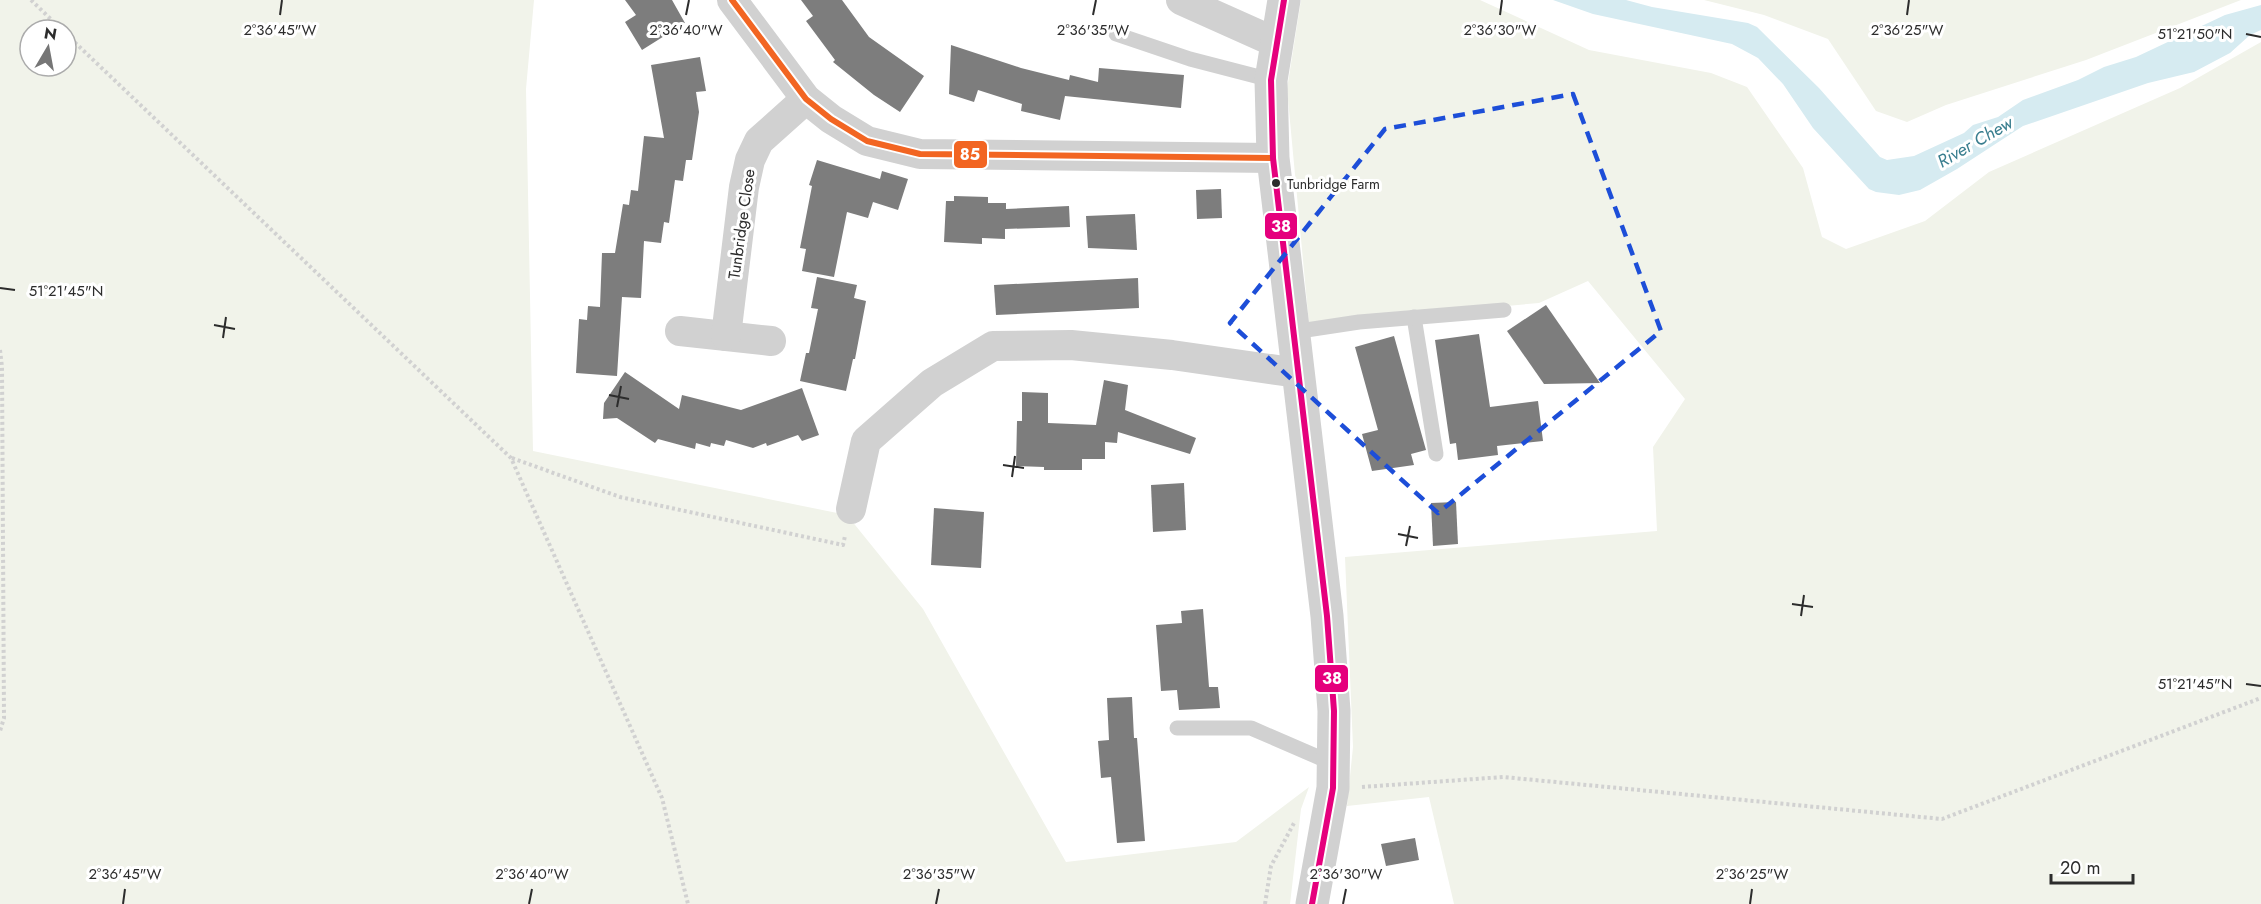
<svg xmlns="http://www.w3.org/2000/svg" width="2261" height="904" font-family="Jost,sans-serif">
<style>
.green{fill:#f1f3ea;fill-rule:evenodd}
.water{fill:#d6ebf1}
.building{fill:#7d7d7d}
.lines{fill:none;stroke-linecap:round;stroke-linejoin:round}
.path{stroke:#d1d1d1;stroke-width:4;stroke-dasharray:3 3;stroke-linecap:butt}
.service{stroke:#d1d1d1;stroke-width:15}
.minor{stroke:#d1d1d1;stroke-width:30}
.tertiary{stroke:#d1d1d1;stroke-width:33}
.bus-1-casing{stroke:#fff;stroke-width:10}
.bus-2-casing{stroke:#fff;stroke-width:10}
.bus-1{stroke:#f26522;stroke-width:6}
.bus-2{stroke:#e5007d;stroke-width:6}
.marked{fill:none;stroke:#1d4ed8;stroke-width:4.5;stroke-dasharray:12 8;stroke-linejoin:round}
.ticks{fill:none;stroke:#2c2c2c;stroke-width:2}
.bus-dot{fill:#2c2c2c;stroke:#fff;stroke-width:2}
.labels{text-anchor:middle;stroke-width:6;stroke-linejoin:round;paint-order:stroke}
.bus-label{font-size:14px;fill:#2c2c2c;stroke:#fff;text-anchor:start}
.street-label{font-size:16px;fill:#2c2c2c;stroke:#fff}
.water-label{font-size:18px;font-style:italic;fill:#397e8f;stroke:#fff}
.ticks-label{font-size:15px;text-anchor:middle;fill:#2c2c2c;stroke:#fff;stroke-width:6;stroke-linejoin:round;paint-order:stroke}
.line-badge{stroke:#fff;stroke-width:2}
.badge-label{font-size:16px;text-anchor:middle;font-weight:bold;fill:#fff}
</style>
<rect width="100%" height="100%" fill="#fff"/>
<g class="green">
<path d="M0 0H534L526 89 533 451 847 515 923 609 1066 862 1236 842 1309 787 1301 809 1290 904H0ZM30 30H66V66H30Z"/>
<polygon points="1301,0 1480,0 1589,50 1711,73 1747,87 1803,168 1822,237 1846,249 1925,221 1989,172 2180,88 2261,42 2261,904 1454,904 1429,797 1347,806 1353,747 1345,557 1657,531 1653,447 1685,399 1588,281 1539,303 1309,324 1287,89"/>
<polygon points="1704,0 2241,0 2086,60 1946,105 1907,122 1876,111 1828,39 1764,15"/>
</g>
<polygon class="water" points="1553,0 1626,0 1652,7 1748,23 1757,27 1819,88 1880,157 1887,160 1914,156 1964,133 1973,125 1998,117 2023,100 2078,80 2104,67 2136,57 2225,15 2261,5 2261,30 2250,35 2230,53 2194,72 2148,83 2023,126 1957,169 1920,190 1899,195 1876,192 1869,189 1813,128 1783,84 1758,58 1732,44 1593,14"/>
<g class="building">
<polygon points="625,0 672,0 685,23 642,50 625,22 636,15"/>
<polygon points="801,0 842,0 869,37 924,76 900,112 874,95 833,62 835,60 806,21 813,16"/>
<polygon points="951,45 1021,68 1069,80 1070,75 1098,82 1099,68 1184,75 1181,108 1065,96 1060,120 1021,111 1022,104 978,90 974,102 949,94"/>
<polygon points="700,57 706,91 696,92 699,112 692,160 686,160 683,181 675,180 669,223 664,222 661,243 644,241 641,298 622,297 617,376 576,373 579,319 587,320 588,306 600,307 602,253 615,253 623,204 629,205 631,190 638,191 644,136 664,138 651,65"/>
<polygon points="817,160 880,179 882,171 908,179 898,210 873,202 868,218 847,212 834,277 802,271 806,249 800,248 812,186 809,185"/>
<polygon points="1221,189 1222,218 1197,219 1196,190"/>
<polygon points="954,196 988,197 988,203 1006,203 1006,209 1069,206 1070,227 1005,229 1005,239 982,238 982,244 944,242 946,201 954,201"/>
<polygon points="1135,214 1137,250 1088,248 1086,216"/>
<polygon points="817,277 857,285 854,298 866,301 855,359 853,359 846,391 800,381 806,353 809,353 818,309 811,308"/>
<polygon points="1138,278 1139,308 996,315 994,285"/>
<polygon points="1546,305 1600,383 1544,384 1507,331"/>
<polygon points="1479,334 1490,407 1538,401 1543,441 1497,446 1498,455 1458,460 1456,443 1450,444 1435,340"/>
<polygon points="1394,336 1426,450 1411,454 1414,465 1372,471 1362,434 1378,430 1355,347"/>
<polygon points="625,372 679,409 682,395 741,410 802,388 819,435 802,441 798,435 767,446 766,443 753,448 726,440 724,446 711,443 710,447 696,443 695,449 658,439 655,443 617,418 603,419 604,403"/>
<polygon points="1104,380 1128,385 1125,410 1196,438 1190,454 1118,432 1117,443 1105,442 1105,459 1082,459 1082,470 1044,470 1044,467 1016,466 1017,421 1022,421 1022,392 1048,393 1048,423 1096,425"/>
<polygon points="1184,483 1186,530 1153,532 1151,485"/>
<polygon points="1456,502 1458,544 1433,546 1431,503"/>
<polygon points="934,508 984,512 981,568 931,565"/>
<polygon points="1203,609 1209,687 1218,687 1220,708 1179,710 1177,690 1161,691 1156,625 1182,623 1181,611"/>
<polygon points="1132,697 1134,738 1137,738 1145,841 1117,843 1111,777 1101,778 1098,741 1109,740 1107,698"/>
<polygon points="1415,838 1419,860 1386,866 1381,844"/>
</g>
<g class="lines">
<g class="path">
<polyline points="31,0 62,30"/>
<polyline points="66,34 511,458 662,798 688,904"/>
<polyline points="0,350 2,367 4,718 0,731"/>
<polyline points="512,458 620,497 843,545 845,536"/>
<polyline points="1362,787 1503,777 1942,819 2261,698"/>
<polyline points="1265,904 1271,866 1294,823"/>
</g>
<g class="service">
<polyline points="1116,34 1190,59 1271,80"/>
<polyline points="1414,317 1436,454"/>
<polyline points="1293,332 1359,322 1504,310"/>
<polyline points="1177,728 1251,728 1334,764"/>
</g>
<g class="minor">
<polyline points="732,0 806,99 831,119 867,141 920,154 1273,158"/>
<polyline points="1181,0 1277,43"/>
<polyline points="680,331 771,341"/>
<polyline points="726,336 744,187 750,160 759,141 806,99"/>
<polyline points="851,509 866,441 932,383 993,346 1071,345 1172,355 1298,373"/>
</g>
<polyline class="tertiary" points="1284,0 1271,80 1273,158 1327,616 1334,711 1333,788 1312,904"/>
<g class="bus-1-casing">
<polyline id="bus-1" points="732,0 806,99 831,119 867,141 920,154 1273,158"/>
</g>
<g class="bus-2-casing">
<polyline id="bus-2" points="1284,0 1271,80 1273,158 1327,616 1334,711 1333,788 1312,904"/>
</g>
<use href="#bus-1" class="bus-1"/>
<use href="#bus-2" class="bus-2"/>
</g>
<path class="marked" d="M1573 94 1661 331 1438 513 1230 323 1385 129Z"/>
<path class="ticks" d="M280 15 282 0M686 15 689 0M1093 15 1096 0M1500 15 1502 0M1907 15 1909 0M2246 34 2261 37M0 288 15 290M214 325 235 329M223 338 226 317M609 395 629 399M617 407 621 386M1003 465 1024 468M1012 477 1015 456M1398 534 1418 538M1406 546 1410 526M1792 604 1813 607M1801 616 1804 595M2246 684 2261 686M123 904 125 889M529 904 532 889M936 904 939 889M1343 904 1346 889M1750 904 1752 889"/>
<circle class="bus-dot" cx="1276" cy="183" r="5"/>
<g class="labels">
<g class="bus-label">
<text x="1287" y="189">Tunbridge Farm</text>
</g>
<g class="street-label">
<text transform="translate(741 224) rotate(-82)" y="6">Tunbridge Close</text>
</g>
<g class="water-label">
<text transform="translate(1975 142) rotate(-30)" y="6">River Chew</text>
</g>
</g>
<g class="ticks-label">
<text x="280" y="35">2°36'45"W</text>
<text x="686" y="35">2°36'40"W</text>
<text x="1093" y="35">2°36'35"W</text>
<text x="1500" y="35">2°36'30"W</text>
<text x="1907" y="35">2°36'25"W</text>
<text x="2195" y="39">51°21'50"N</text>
<text x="66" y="296">51°21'45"N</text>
<text x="2195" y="689">51°21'45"N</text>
<text x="125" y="879">2°36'45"W</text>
<text x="532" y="879">2°36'40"W</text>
<text x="939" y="879">2°36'35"W</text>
<text x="1346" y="879">2°36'30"W</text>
<text x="1752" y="879">2°36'25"W</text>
</g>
<g class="line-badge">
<rect x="953" y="140" width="35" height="29" rx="6" fill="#f26522"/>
<rect x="1264" y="212" width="34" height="28" rx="6" fill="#e5007d"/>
<rect x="1314" y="664" width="35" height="29" rx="6" fill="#e5007d"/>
</g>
<g class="badge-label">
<text x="970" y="160">85</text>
<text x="1281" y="232">38</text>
<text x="1332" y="684">38</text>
</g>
<g transform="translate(48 48) rotate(10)"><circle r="28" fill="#ffffff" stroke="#ababab" stroke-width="1.5"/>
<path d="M0-4.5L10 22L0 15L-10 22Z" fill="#767676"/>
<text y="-9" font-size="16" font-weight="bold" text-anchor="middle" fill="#2c2c2c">N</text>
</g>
<path d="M2051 874v9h82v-9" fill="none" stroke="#2c2c2c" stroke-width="3"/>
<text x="2060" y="874" font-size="18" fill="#2c2c2c" stroke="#ffffff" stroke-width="4.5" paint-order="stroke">20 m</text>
</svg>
